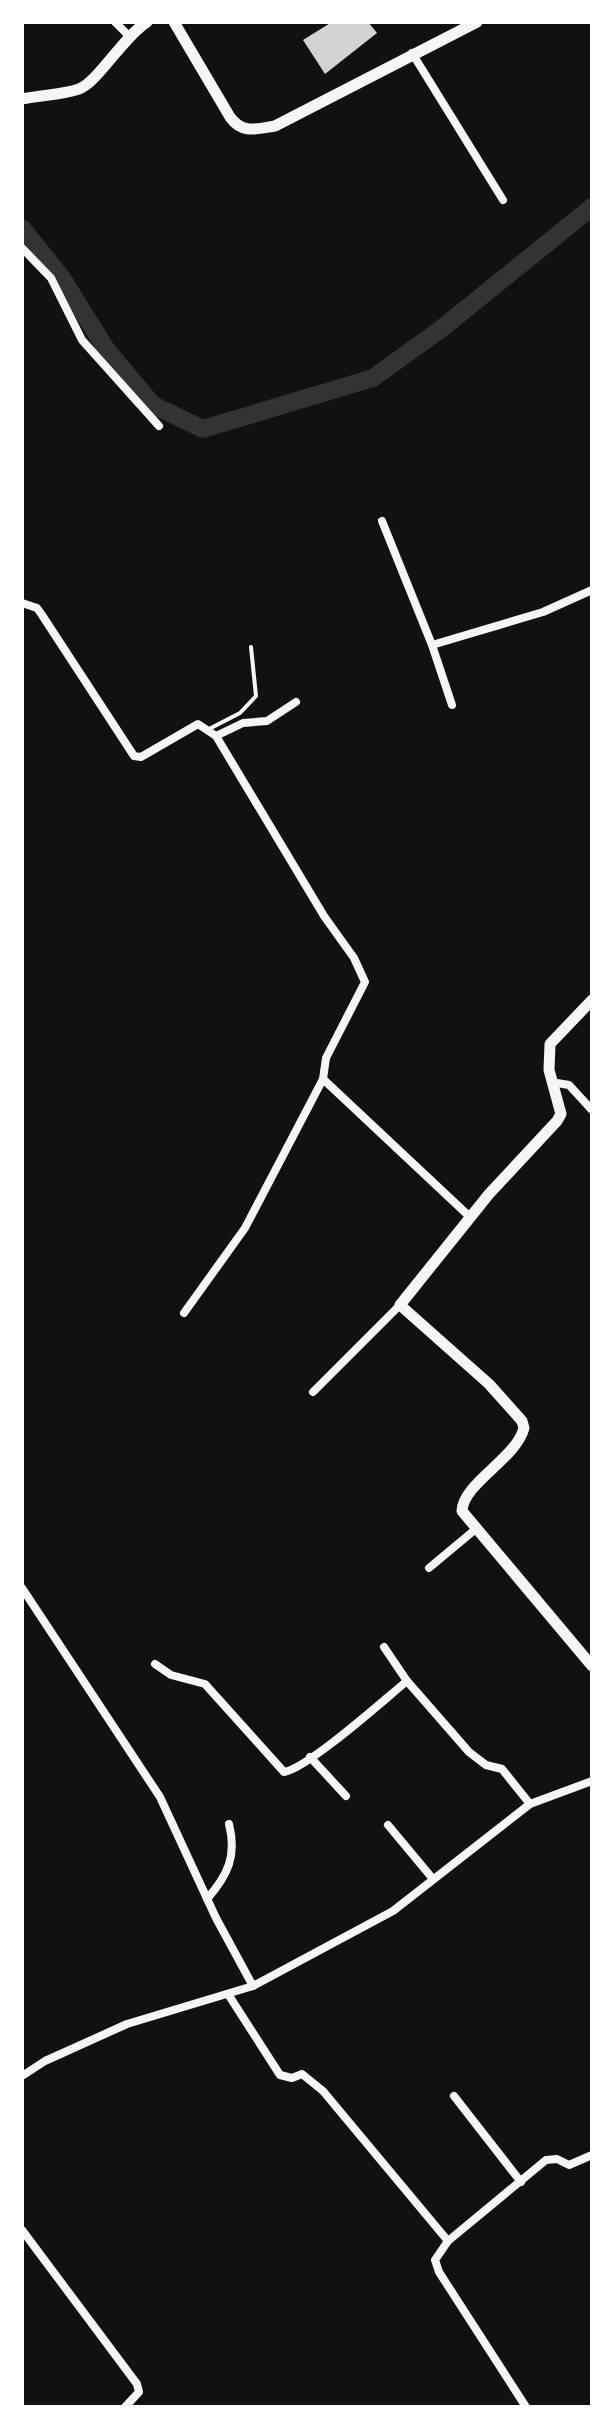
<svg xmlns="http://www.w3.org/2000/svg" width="614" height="2429" font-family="'Space Grotesk',sans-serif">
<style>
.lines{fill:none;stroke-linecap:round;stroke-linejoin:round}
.canal{stroke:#333;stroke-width:18}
.building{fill:#d3d3d3}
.service{stroke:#f5f5f5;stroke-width:4}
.minor{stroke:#f5f5f5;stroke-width:8}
.tertiary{stroke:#f5f5f5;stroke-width:11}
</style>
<rect width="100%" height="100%" fill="#111"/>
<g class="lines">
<polyline class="canal" points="22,228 62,278 106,349 153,405 203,429 373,378 441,329 592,207"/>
</g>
<polygon class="building" points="332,22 368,22 377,33 325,74 303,40"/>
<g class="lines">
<polyline class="service" points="209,729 240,713 256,696 251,647"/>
<g class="minor">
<polyline points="115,22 128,35"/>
<polyline points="412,53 503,200"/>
<polyline points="22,248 51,278 82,340 159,426"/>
<polyline points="382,521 432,645"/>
<polyline points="22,603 37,608 42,615 134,756 141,757 198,724 216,736 324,916 354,958 365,982 326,1058 323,1079 470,1217"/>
<polyline points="452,705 432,645 543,612 592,590"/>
<polyline points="216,736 243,723 267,721 296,702"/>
<polyline points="551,1082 569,1085 592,1110"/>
<polyline points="184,1313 245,1228 323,1079"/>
<polyline points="313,1392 400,1305"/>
<polyline points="429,1568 477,1528"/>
<polyline points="22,1588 160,1797 216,1918 253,1986"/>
<polyline points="384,1647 407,1681"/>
<path d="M155 1664 171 1675 205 1684 284 1772C307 1769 385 1699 407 1681L469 1752 486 1765 502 1769 530 1804"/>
<polyline points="310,1757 346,1796"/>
<polyline points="388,1825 433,1879"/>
<path d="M207 1899C228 1875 237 1856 229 1824"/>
<polyline points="228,1994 280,2075 292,2078 302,2074 323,2091 448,2241 435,2260 439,2272 526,2407"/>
<polyline points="22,2076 45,2061 127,2024 253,1986 393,1911 530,1804 592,1781"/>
<polyline points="454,2096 521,2182"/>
<polyline points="22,2230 137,2384 139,2392 125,2407"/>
<polyline points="448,2241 546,2160 557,2159 569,2165 592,2155"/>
</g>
<g class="tertiary">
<path d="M174 22 230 117C242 134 256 129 275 126L477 22"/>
<path d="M22 99C40 95 62 95 79 89 98 82 123 37 147 22"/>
<path d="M592 1000 550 1044 549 1070 561 1114 557 1121 489 1194 400 1305 489 1384 522 1421 524 1428C516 1459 463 1483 462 1511L592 1666"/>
</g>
</g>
<rect width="614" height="2429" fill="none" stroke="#ffffff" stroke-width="48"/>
</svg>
